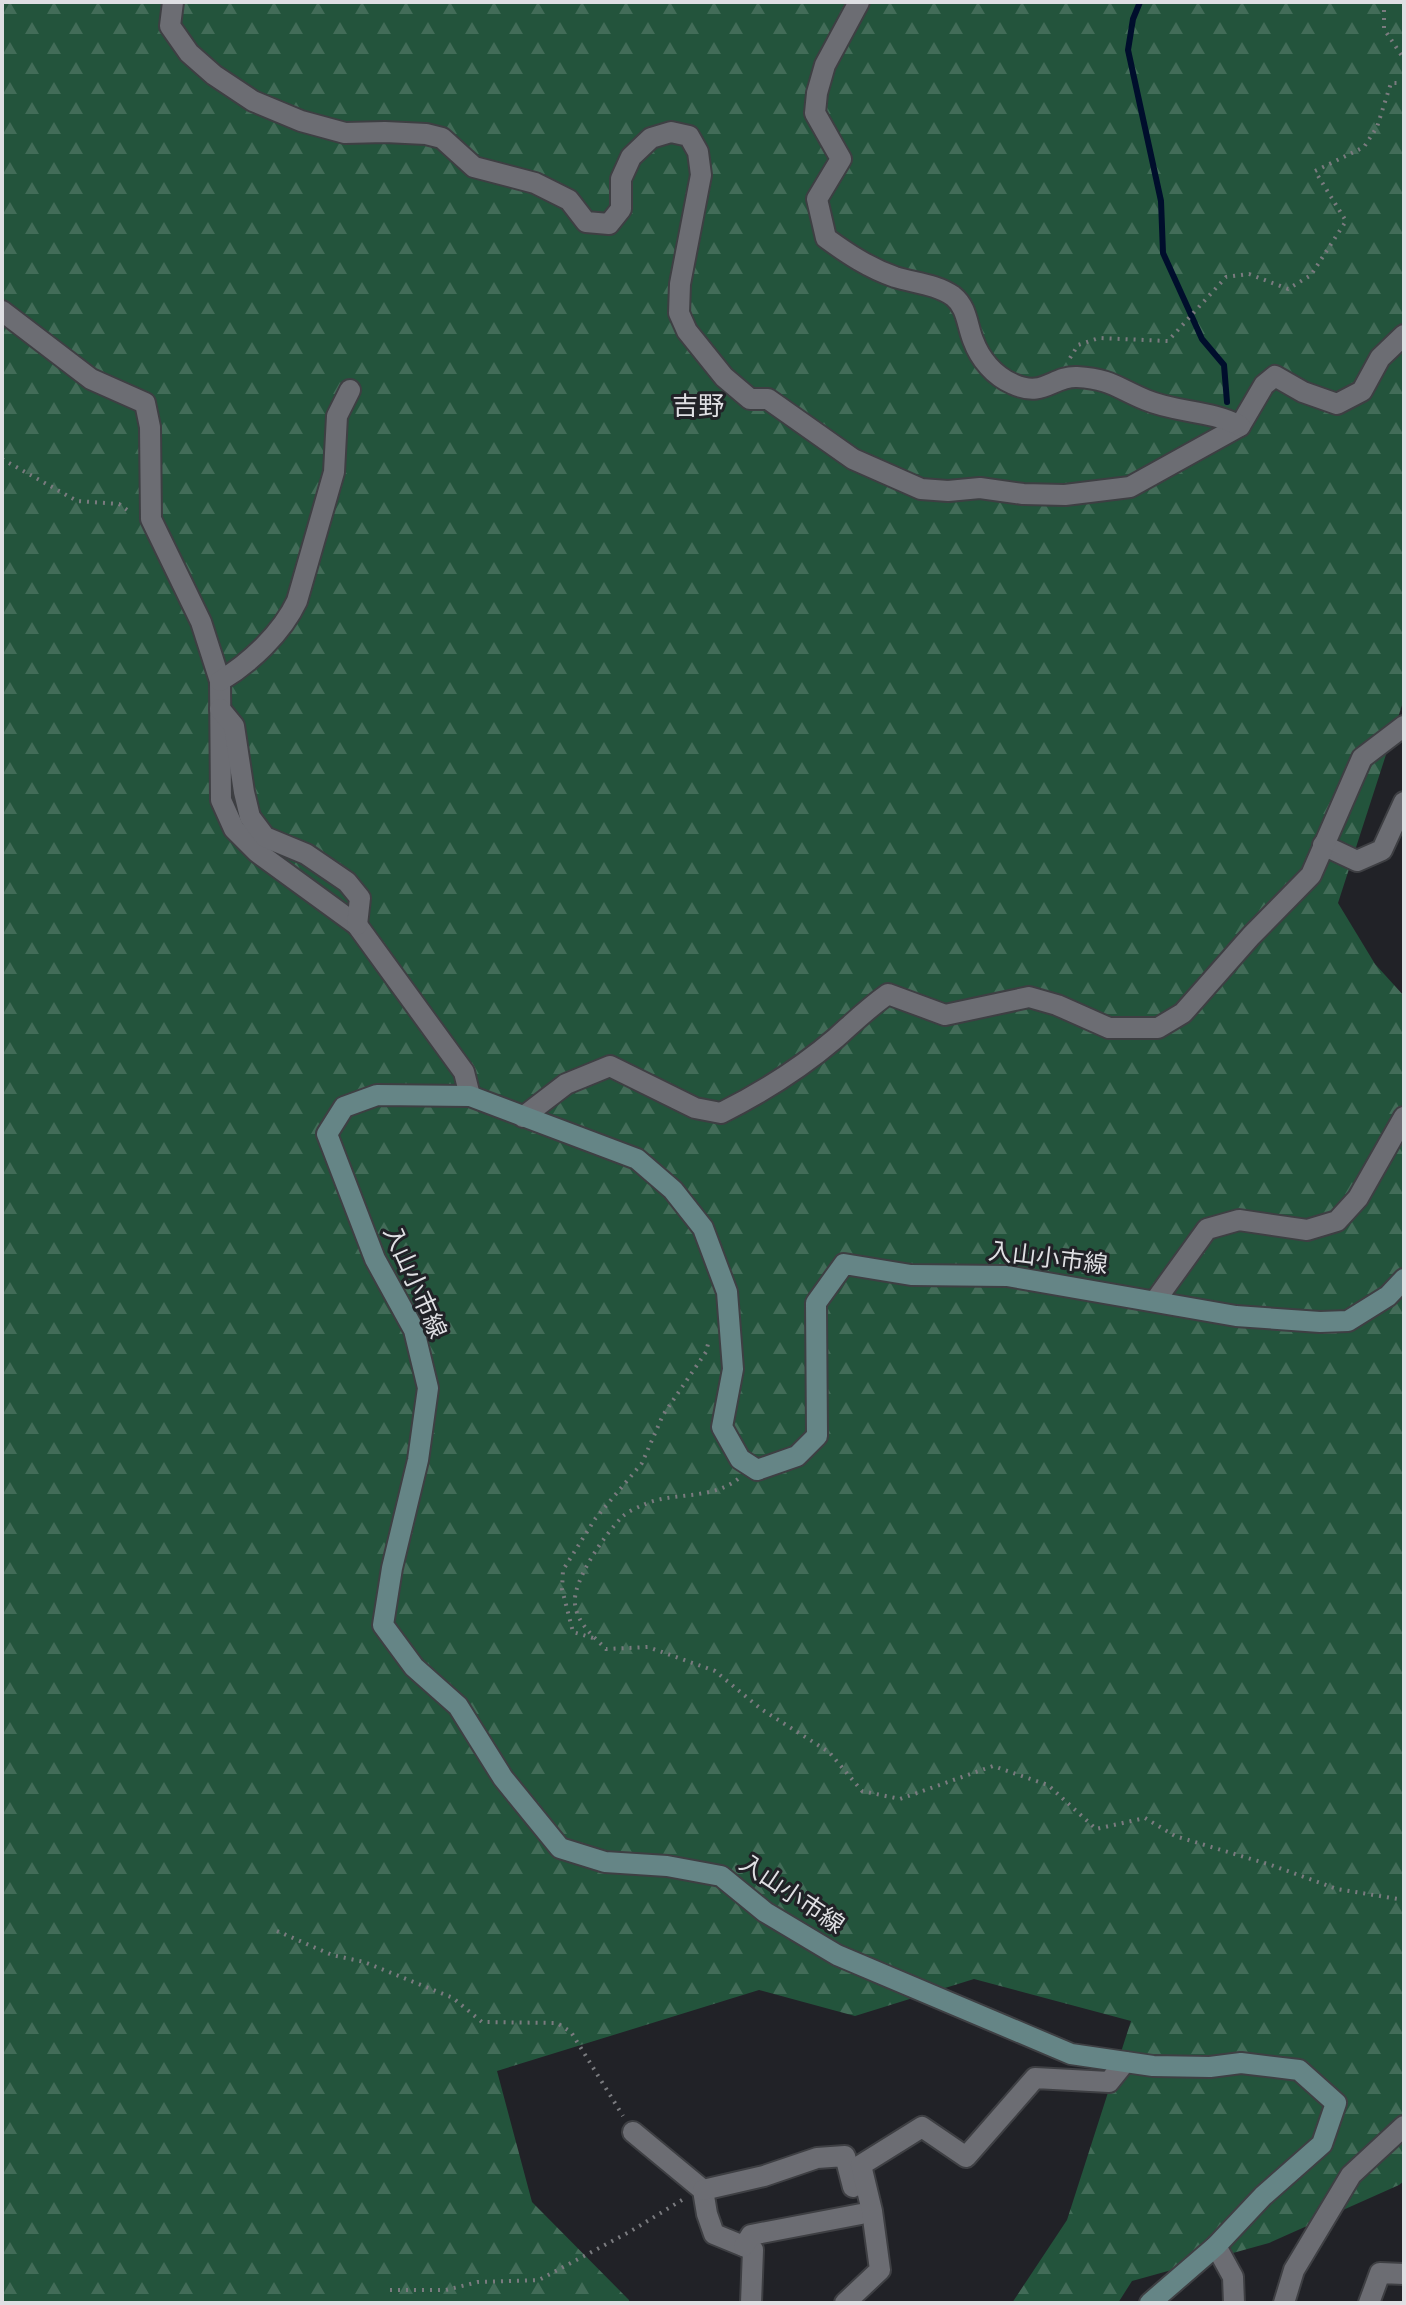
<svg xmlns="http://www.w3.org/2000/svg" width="1406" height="2305" font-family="Roboto,'Noto Sans JP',sans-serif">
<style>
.forest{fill:url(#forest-firs)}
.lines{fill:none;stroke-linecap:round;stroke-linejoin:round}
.stream{stroke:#000e2c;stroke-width:6}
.minor-casing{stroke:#3e3f43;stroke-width:24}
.secondary-casing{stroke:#3e3f43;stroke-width:24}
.path{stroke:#7a7b7f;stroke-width:4;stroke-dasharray:2 6;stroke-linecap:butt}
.minor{stroke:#6c6d73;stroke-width:20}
.secondary{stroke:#658586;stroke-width:20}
.labels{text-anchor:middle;stroke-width:6;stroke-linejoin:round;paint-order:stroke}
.street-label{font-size:24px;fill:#dfdfe3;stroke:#212227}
.neighbourhood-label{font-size:26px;fill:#dfdfe3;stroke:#212227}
</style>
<defs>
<pattern id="forest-firs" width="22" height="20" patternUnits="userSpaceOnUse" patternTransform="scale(2)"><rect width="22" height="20" fill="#23543c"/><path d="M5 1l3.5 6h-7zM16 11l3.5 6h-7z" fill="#426c58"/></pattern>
</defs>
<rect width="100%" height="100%" fill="#212227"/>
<polygon class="forest" points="2,2 1404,2 1404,699 1338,903 1375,964 1404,996 1404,2181 1399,2185 1269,2243 1132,2281 1118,2303 1012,2303 1067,2220 1131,2021 974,1979 855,2016 759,1990 497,2071 532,2202 629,2300 629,2303 2,2303"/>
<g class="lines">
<polyline class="stream" points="1140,2 1133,19 1128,50 1161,201 1163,253 1202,339 1224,365 1227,402"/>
<g class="minor-casing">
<g id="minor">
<polyline points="173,2 170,26 189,53 214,75 253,101 301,121 345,133 385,132 426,134 442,138 474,167 535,183 569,200 586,222 609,224 621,209 621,179 631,157 651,138 671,132 689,136 698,152 701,175 680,284 679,313 687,331 724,377 750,399 768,399 853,459 921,489 948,491 980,488 1023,494 1065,495 1130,487 1240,426 1264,385 1275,376 1303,392 1337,404 1362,391 1380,358 1404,335"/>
<path d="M859 2 825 65 817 93 815 113 841 159 817 199 826 238C848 254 869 268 895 277 914 283 936 284 953 296 967 307 967 325 973 340 980 359 994 376 1013 384 1044 398 1052 376 1077 377 1111 379 1117 388 1146 400 1177 413 1210 410 1240 426"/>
<polyline points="2,311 91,379 145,403 150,427 151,519 201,622 220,681 221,800 234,829 257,852 357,925 464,1072 470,1096"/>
<path d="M220 681C250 663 282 633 297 601L334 472 337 416 350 390"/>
<polyline points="220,709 234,726 244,792 250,817 265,837 306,854 347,882 360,898 357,925"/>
<polyline points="1323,845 1357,861 1382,850 1404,802"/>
<path d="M523 1117 566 1084 610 1066 695 1108 721 1113C761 1093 802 1067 836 1038 854 1022 868 1008 888 994L945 1015 1029 997 1057 1005 1109 1028H1158L1183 1013 1251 936 1311 875 1362 758 1404 726"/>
<polyline points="1155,1301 1207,1229 1239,1220 1307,1230 1337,1221 1358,1198 1404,1117"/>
<polyline points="633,2132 703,2190 707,2214 714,2234 753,2250 751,2303"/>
<polyline points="703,2190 764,2176 817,2158 845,2156 853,2187"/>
<polyline points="744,2246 751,2235 861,2214"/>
<polyline points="1216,2246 1233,2277 1234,2303"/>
<polyline points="845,2303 880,2270 872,2211 861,2165 922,2127 966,2157 1035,2078 1109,2082 1125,2062"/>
<polyline points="1284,2303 1294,2270 1351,2175 1404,2126"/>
<polyline points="1369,2303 1380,2273 1404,2274"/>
</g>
</g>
<g class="secondary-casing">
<polyline id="secondary" points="1150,2303 1216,2246 1263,2196 1322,2144 1336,2103 1299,2070 1241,2063 1210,2067 1153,2066 1071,2054 837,1955 765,1912 721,1876 667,1866 605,1862 560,1848 503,1778 458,1706 414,1667 383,1625 392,1568 418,1460 428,1388 414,1330 375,1259 327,1134 344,1107 377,1095 470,1096 637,1159 673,1190 703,1228 727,1292 733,1369 722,1427 740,1459 757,1470 797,1456 817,1436 816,1303 844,1264 911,1275 1007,1276 1236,1316 1320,1322 1348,1321 1388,1296 1404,1279"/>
</g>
<g class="path">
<polyline points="1384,2 1384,29 1404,59"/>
<polyline points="1070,358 1078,345 1099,338 1168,341 1226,277 1249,274 1288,289 1311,275 1346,221 1315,171 1364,147 1377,127 1391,83 1404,83"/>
<polyline points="2,459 77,501 119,504 130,512"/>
<path d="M738 1479C710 1501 672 1491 643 1505 636 1508 627 1512 622 1517 606 1533 572 1581 575 1604 577 1623 593 1636 606 1649L648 1647 715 1671 761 1709 829 1752 862 1791 900 1799 993 1766 1048 1785 1096 1829 1145 1818 1175 1836 1271 1865 1337 1889 1404 1900"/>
<polyline points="593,1638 573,1632 562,1589 563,1570 595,1519 642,1463 663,1415 706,1352 709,1340"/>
<polyline points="277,1931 332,1955 364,1962 453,1998 482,2022 557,2023 571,2032 623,2116"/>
<polyline points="390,2290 446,2290 478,2282 539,2280 631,2231 682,2200"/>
</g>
<use href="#minor" class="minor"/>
<use href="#secondary" class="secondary"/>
</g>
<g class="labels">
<g class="street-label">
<text transform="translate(1048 1258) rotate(7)" y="8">入山小市線</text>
<text transform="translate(415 1282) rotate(66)" y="8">入山小市線</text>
<text transform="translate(792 1894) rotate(34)" y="8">入山小市線</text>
</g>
<g class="neighbourhood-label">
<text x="698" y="415">吉野</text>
</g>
</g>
<rect width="1406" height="2305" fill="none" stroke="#dfdfe3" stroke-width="8"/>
</svg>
